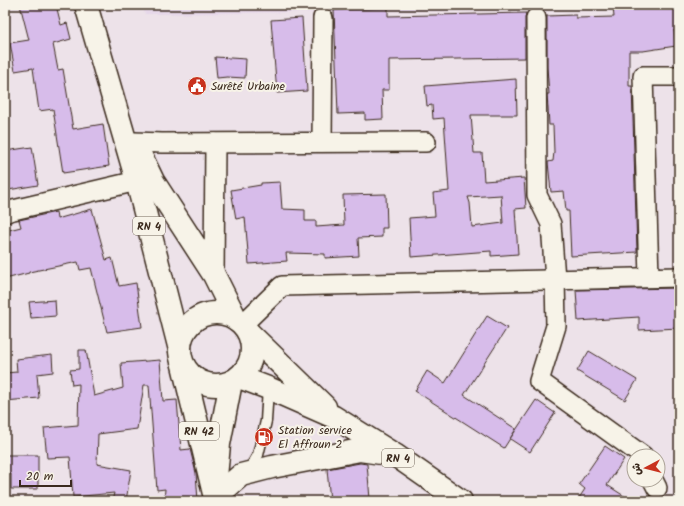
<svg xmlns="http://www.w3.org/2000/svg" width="684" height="506" font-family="Kalam,'Playpen Sans Arabic',sans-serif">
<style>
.built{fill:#e6d7e9}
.building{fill:#d7bcea;stroke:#3b2a1e;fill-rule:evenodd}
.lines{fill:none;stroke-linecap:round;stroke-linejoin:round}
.lane-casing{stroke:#3b2a1e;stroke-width:13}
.street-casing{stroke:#3b2a1e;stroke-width:22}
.primary-casing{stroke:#3b2a1e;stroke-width:25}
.lane{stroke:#f7f3e8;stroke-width:10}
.street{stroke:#f7f3e8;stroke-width:19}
.primary{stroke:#f7f3e8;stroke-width:22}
.labels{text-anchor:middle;stroke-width:4;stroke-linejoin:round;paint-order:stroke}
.shield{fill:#f7f3e8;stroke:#73665b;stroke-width:1}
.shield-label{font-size:11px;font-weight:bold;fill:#3b2a1e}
.poi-label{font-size:12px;fill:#3b2a1e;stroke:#f7f3e8;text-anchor:start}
</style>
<rect width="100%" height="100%" fill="#ede2e9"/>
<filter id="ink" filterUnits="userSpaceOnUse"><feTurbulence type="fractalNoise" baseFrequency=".025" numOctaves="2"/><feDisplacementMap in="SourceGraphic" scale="8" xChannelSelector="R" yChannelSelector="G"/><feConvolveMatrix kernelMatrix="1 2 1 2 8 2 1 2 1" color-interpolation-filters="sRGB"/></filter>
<g filter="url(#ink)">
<polygon class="built" points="142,5 624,5 572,9 145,14"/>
<g class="building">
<polygon points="20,5 56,5 61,25 67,23 71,39 53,44 58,70 63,69 73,129 103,124 109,166 63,173 53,109 39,111 33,68 15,71 10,43 29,40"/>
<polygon points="654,5 679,5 679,30 674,30 676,46 643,51 629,51 629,86 632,86 637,252 571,256 569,211 566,211 564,191 551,192 548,162 553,161 554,152 553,125 549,125 548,108 547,94 549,94 547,67 547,16 576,15 576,18 614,17 613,7 654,6"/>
<polygon points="388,8 388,16 526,13 525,18 525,58 389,60 389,90 382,90 383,119 365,120 365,113 338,114 334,10"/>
<polygon points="302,18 307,91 277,93 271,20"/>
<polygon points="215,57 246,59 245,78 227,77 217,78"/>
<path d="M516 79 517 115H471L474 153H482L484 181 524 178 526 208 515 209 518 254 491 256V251L411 257 409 218 435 216 433 193 449 191 444 118 433 119 432 105 427 106 425 86ZM501 195 503 223 472 227 470 203 468 197Z"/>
<polygon points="32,147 38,185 8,190 5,171 5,151"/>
<polygon points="280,182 282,209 305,210 305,221 316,221 316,227 344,225 343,195 386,194 387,228 382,228 382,237 358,238 359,256 325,258 325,254 286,253 287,261 249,264 245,217 236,219 231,190 261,185 261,183"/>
<polygon points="92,209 106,260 112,258 119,286 136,283 142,327 107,332 91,268 80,270 78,262 29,272 29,273 5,279 5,231 21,227 19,220 56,212 57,219"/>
<polygon points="679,288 679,328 639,330 639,317 578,321 576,290"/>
<polygon points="55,300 56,316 31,318 29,302"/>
<polygon points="487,316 507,328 464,395 516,429 504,448 415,391 427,371 445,383"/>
<polygon points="79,350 86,350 94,396 123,388 121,363 160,360 163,401 177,400 181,450 190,449 196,473 198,501 164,501 165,489 157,490 149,385 144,385 137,429 98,434 97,464 131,470 126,501 112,501 114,493 73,497 70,457 47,458 44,428 78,425 79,384 72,385 70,370 79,369"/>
<polygon points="589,351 637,380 625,400 577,371"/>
<polygon points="52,355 53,372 37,374 39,398 5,401 5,373 17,372 16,359"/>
<polygon points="536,400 555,413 530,452 510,439"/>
<polygon points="605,446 624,459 607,485 632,501 577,501 585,489 579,484"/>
<polygon points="5,455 38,455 38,489 11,489 11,474 5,474"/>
<polygon points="360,463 367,464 370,499 346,501 330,501 327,469"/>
</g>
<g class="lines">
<g class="lane-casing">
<polyline id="lane" points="248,472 258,455 266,421 268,388"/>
</g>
<g class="street-casing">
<g id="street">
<polyline points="536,18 537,195 551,224 555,279 556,326 539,381 643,456"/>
<polyline points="134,142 162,143 426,142"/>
<polyline points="322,142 323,18"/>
<polyline points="5,213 9,211 137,181"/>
<polyline points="214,275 215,143"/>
<polyline points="649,277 643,76 679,76"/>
<polyline points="243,324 282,286 679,277"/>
<polyline points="653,480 657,488"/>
</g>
</g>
<g class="primary-casing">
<g id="primary">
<polyline points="86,5 137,181 180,350"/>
<polyline points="139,152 153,181 214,275 236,319"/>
<circle cx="216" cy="349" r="36"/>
<polyline points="249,333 325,407"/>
<polyline points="183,365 215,498"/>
<polyline points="239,377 268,388 334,417 395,455 461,501"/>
<polyline points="216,477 219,444 231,382"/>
<polyline points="215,498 241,475 272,467 360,450 388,454"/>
</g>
</g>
<use href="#lane" class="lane"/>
<use href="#street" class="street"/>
<use href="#primary" class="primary"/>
</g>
</g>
<defs>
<g id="civic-disc" transform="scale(1)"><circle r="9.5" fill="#c8321e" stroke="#f7f3e8"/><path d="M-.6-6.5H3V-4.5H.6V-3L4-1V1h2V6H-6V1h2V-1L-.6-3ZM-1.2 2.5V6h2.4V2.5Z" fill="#fff"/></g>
<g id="fuel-disc" transform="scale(1)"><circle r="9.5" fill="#c8321e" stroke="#f7f3e8"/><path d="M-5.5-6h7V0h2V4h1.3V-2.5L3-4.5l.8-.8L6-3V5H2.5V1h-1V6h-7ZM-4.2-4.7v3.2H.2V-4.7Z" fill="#fff"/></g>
</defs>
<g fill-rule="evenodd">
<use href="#civic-disc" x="197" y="86"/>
<use href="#fuel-disc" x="264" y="437"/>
</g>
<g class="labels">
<g class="shield">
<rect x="133" y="217" width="32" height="18" rx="3"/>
<rect x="179" y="422" width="40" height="18" rx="3"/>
<rect x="382" y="449" width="32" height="18" rx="3"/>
</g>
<g class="shield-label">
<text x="149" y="230">RN 4</text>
<text x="199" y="435">RN 42</text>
<text x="398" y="462">RN 4</text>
</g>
<g class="poi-label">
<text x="211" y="90">Surêté Urbaine</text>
<text x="278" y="434">Station service<tspan x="278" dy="14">El Affroun 2</tspan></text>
</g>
</g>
<rect width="684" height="506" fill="none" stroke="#f7f3e8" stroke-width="20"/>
<rect x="10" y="10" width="664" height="486" fill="none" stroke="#3b2a1e" stroke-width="1.5" filter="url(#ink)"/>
<g transform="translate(646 468) rotate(263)"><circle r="19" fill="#f7f3e8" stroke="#aca397"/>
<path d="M0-3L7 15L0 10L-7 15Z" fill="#c8321e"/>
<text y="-6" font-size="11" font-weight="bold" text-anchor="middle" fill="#3b2a1e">ش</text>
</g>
<path d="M20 480v6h51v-6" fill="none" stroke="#3b2a1e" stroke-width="2"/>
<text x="26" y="480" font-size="12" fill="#3b2a1e" stroke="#f7f3e8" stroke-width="3" paint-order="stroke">20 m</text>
</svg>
